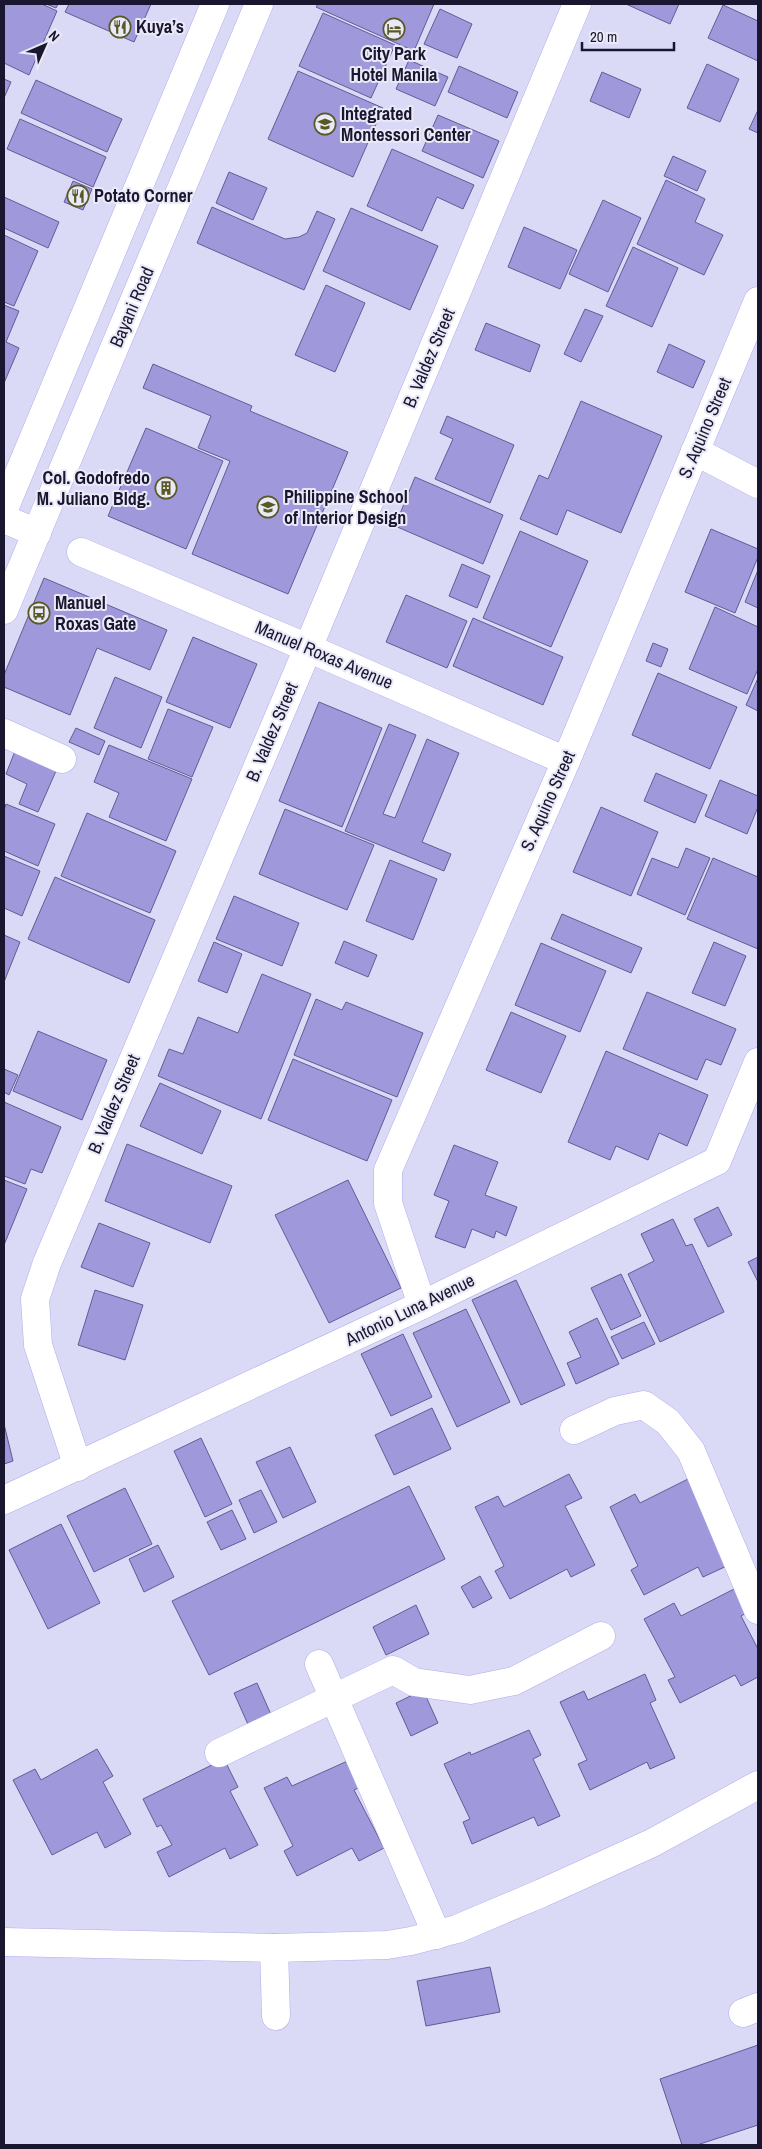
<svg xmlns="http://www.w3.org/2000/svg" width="762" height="2149" font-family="'Archivo Narrow',sans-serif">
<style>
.building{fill:#9f99db;stroke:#625b97}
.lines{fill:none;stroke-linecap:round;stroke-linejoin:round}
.minor-casing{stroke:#b1abee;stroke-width:29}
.major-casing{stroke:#b1abee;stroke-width:29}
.minor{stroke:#fff;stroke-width:28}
.major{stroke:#fff;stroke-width:28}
.labels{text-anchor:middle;stroke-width:4;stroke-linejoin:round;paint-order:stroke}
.poi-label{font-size:18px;font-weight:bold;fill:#1a162f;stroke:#e9e9f7;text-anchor:start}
.street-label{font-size:18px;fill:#1a162f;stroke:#e9e9f7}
</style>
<rect width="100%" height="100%" fill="#dbdaf6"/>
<g class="building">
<polygon points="4,4 42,4 57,11 29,75 4,63"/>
<polygon points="46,4 58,4 56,8"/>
<polygon points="69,4 151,4 134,42 65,12"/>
<polygon points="318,4 434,4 414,51 316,7"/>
<polygon points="626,4 679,4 670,24"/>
<polygon points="723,5 758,21 758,61 708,38"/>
<polygon points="440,9 472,24 457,58 424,44"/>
<polygon points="323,13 395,45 371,98 299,66"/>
<polygon points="409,60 448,77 435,106 396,89"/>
<polygon points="707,64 739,79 720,122 687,108"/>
<polygon points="459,66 518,92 507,118 448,92"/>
<polygon points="298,71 383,108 353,177 268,139"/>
<polygon points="602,72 641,89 629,118 590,101"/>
<polygon points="4,79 11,82 4,98"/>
<polygon points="36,80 122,119 107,152 21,113"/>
<polygon points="758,110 758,133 749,129"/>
<polygon points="438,115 499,141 483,178 422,151"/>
<polygon points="20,119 106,157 93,187 7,149"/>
<polygon points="392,149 474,185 463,209 437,197 422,231 367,206"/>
<polygon points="673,156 706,171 697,191 664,176"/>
<polygon points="229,172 267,188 253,220 216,203"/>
<polygon points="666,180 705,199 695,222 723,235 704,275 637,244"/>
<polygon points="73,181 92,189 83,210 64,202"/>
<polygon points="4,197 59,222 48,248 4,228"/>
<polygon points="603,200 641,218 608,292 569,274"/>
<polygon points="212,207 285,239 299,237 307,233 317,211 335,219 304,290 197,243"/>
<polygon points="351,208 438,246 410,310 323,271"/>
<polygon points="524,227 577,250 560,289 508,267"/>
<polygon points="4,235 38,251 14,306 4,302"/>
<polygon points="633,247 678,268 652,327 606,306"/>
<polygon points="326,285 365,303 335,372 295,355"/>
<polygon points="4,305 19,311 6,342 19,348 4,383"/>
<polygon points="585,309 603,316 581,362 564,354"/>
<polygon points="486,323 540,345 530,372 475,350"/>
<polygon points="669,344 705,361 693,388 657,372"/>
<polygon points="153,364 252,406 250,411 348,452 288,594 192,554 230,461 198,448 211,416 143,388"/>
<polygon points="581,401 662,436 621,533 567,510 557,535 520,519 539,475 548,479"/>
<polygon points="447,416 514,445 490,503 435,479 453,439 440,433"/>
<polygon points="146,428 223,461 186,549 108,516"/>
<polygon points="415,477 503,515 483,564 395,526"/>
<polygon points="711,529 758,549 758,557 735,613 685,592"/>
<polygon points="520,531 588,561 551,647 483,618"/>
<polygon points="462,564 490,576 477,608 449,596"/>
<polygon points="758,570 758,608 745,602"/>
<polygon points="44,578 167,630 150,670 97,648 70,715 4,687 4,675"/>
<polygon points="406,595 467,621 447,668 386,642"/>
<polygon points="715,607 758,627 758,669 747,694 689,669"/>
<polygon points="473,618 563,657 543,705 453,666"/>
<polygon points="193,637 257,664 230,728 166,702"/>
<polygon points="653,643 668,649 661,667 646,661"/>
<polygon points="658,673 737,707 710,769 632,735"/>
<polygon points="115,677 162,697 141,748 94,728"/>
<polygon points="758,678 758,711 746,705"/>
<polygon points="319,702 382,728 342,827 279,801"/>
<polygon points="168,709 213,727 192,777 148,759"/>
<polygon points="389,724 416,735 383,814 395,818 427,739 459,753 422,842 451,854 444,871 345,831"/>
<polygon points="76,728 105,741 99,755 69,742"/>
<polygon points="109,745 192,779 166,841 109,817 119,793 94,782"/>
<polygon points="17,746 46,757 42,765 56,771 38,812 19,804 27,784 6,774"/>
<polygon points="656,773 707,795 695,823 644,801"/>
<polygon points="720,780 758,796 758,807 747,834 705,816"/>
<polygon points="6,804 55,824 38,866 4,851 4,810"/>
<polygon points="601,807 658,832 631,896 573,872"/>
<polygon points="285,809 374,845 347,910 259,874"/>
<polygon points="87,813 176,851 150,913 61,876"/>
<polygon points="686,848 710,858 685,915 637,894 652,858 678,868"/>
<polygon points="4,856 40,871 22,916 4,908"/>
<polygon points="713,858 758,877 758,949 687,919"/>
<polygon points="390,860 437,879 413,940 366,921"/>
<polygon points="55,877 155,920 129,983 28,939"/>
<polygon points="234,896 299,923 282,966 216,939"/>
<polygon points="562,914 642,948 631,973 551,939"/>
<polygon points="4,935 20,942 4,982"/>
<polygon points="344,941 377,955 368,977 335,963"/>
<polygon points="214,942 242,954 227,993 198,981"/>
<polygon points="714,942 746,956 725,1006 692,993"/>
<polygon points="541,943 606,971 580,1032 515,1005"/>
<polygon points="262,974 311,994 261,1119 158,1076 169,1049 183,1054 198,1017 238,1033"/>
<polygon points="647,992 736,1029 721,1065 706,1059 697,1080 623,1049"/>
<polygon points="316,999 342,1010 346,1002 423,1033 397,1097 294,1055"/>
<polygon points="511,1012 566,1036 541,1093 486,1070"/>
<polygon points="38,1031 107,1060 82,1120 13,1091"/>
<polygon points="606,1051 708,1095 687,1146 659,1133 648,1160 616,1146 610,1160 568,1142"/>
<polygon points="293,1059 392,1100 367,1161 268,1120"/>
<polygon points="4,1069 18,1075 9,1095 4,1092"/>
<polygon points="160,1083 221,1111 202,1154 140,1126"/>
<polygon points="4,1102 61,1127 42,1173 31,1169 25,1184 4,1176"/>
<polygon points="127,1144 232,1186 210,1243 105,1201"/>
<polygon points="454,1145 498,1162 485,1195 517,1207 506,1236 496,1231 494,1238 472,1229 465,1248 435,1237 449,1201 434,1195"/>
<polygon points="4,1180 27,1189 4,1245"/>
<polygon points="348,1180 401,1288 329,1323 275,1215"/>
<polygon points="718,1207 732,1235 708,1247 694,1219"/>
<polygon points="673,1219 686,1246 692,1244 724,1312 660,1342 628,1274 654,1261 641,1234"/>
<polygon points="99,1223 150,1243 133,1287 81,1267"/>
<polygon points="758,1257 758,1282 748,1262"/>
<polygon points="621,1274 641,1316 611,1330 591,1288"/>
<polygon points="516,1280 565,1385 521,1405 472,1300"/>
<polygon points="95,1290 143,1305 125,1360 78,1345"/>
<polygon points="466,1309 510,1402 457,1427 413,1333"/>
<polygon points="597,1318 619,1364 576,1384 567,1363 581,1357 569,1332"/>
<polygon points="644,1322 655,1344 622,1359 611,1337"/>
<polygon points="403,1334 432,1397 391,1416 361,1354"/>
<polygon points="432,1408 451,1449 394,1475 375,1435"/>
<polygon points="4,1424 13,1461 4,1464"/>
<polygon points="201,1438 232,1504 205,1517 174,1451"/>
<polygon points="290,1447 316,1502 283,1518 256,1462"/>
<polygon points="569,1474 582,1498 565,1506 595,1565 571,1577 567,1569 510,1599 495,1571 504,1566 475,1507 498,1496 504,1507"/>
<polygon points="694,1476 729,1565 703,1577 698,1567 644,1595 631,1570 638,1566 610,1507 635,1494 640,1503"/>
<polygon points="409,1486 445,1559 209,1675 172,1601"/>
<polygon points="125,1488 152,1544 94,1572 67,1516"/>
<polygon points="261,1490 277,1522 254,1533 239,1500"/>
<polygon points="232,1510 246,1539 221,1550 207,1522"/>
<polygon points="61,1524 100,1603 48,1629 9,1550"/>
<polygon points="158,1545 174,1577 144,1592 129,1559"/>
<polygon points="480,1576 492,1598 473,1608 461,1587"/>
<polygon points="738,1587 750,1611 741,1616 758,1649 758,1677 741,1686 735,1675 680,1703 668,1680 675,1677 644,1619 674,1603 681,1616"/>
<polygon points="416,1605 429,1634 386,1655 373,1627"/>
<polygon points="645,1674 656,1700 650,1703 675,1758 650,1769 647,1762 590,1790 578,1764 587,1760 560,1702 584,1691 588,1700"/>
<polygon points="257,1683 273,1719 250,1729 234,1693"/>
<polygon points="423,1690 438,1723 411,1736 396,1703"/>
<polygon points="529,1730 541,1755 533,1759 560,1816 538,1826 534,1817 472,1844 463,1822 470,1819 444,1764 470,1752 471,1755"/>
<polygon points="97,1749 113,1776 103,1782 131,1834 105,1848 97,1832 52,1855 13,1780 35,1769 41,1780"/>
<polygon points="224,1759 238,1787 230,1791 258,1845 230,1859 225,1848 169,1877 157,1852 172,1845 161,1825 157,1827 143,1799"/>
<polygon points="352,1759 365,1785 354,1790 384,1848 359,1861 352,1848 297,1876 284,1851 293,1846 264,1788 287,1777 292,1786"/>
<polygon points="490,1967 500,2012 426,2026 417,1981"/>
<polygon points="758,2045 758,2125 697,2145 682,2145 660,2079"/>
</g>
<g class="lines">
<g class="minor-casing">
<g id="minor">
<polyline points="695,451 758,484"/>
<polyline points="4,519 37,533"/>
<polyline points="81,552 308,648 566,761"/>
<polyline points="4,733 62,759"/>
<polyline points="422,1305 388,1203 388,1170 566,761 758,301"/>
<polyline points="574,1430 615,1411 644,1405 668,1422 691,1451 758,1610"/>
<polyline points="78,1467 38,1345 35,1299 47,1263 308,648 577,4"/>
<polyline points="4,1500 422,1305 717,1161 758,1062"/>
<polyline points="319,1664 437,1935"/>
<polyline points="219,1753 393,1670 414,1682 470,1690 514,1681 601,1636"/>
<polyline points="4,1942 274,1948 387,1945 411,1941 457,1929 542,1893 652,1843 758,1785"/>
<polyline points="274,1948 276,2016"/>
<polyline points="743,2013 758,2007"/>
</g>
</g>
<g class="major-casing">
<g id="major">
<polyline points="4,509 215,4"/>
<polyline points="4,610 259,4"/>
</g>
</g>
<use href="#minor" class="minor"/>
<use href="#major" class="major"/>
</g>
<defs>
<g id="restaurant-ring" transform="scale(1.125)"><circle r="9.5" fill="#e9e9f7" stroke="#5a5926" stroke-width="1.5"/><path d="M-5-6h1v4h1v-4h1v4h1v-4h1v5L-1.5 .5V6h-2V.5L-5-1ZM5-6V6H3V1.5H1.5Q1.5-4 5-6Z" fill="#5a5926"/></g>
<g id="hotel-ring" transform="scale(1.125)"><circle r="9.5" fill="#e9e9f7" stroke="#5a5926" stroke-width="1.5"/><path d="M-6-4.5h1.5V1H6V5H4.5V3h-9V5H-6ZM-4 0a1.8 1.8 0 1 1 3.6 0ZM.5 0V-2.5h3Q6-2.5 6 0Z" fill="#5a5926"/></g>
<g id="school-ring" transform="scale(1.125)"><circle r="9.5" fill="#e9e9f7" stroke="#5a5926" stroke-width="1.5"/><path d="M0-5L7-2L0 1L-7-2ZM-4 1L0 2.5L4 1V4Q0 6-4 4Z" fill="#5a5926"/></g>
<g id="building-ring" transform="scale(1.125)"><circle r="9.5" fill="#e9e9f7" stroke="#5a5926" stroke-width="1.5"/><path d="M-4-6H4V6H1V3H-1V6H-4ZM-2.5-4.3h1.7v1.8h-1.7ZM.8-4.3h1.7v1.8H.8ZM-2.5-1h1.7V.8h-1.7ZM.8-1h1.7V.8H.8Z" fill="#5a5926"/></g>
<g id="bus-ring" transform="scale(1.125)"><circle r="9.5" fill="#e9e9f7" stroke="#5a5926" stroke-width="1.5"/><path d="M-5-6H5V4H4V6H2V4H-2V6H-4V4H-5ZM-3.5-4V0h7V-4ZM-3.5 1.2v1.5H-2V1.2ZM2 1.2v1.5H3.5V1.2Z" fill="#5a5926"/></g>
</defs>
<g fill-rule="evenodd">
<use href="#restaurant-ring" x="120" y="27"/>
<use href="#hotel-ring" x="394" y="29"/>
<use href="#school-ring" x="325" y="124"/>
<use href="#restaurant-ring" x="78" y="196"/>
<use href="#building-ring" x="166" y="488"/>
<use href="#school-ring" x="268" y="507"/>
<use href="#bus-ring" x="39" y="613"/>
</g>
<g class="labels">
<g class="poi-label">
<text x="136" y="33">Kuya’s</text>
<text x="394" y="60" text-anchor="middle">City Park<tspan x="394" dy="21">Hotel Manila</tspan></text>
<text x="341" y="120">Integrated<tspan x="341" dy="21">Montessori Center</tspan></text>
<text x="94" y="202">Potato Corner</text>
<text x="150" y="484" text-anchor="end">Col. Godofredo<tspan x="150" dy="21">M. Juliano Bldg.</tspan></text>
<text x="284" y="503">Philippine School<tspan x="284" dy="21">of Interior Design</tspan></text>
<text x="55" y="609">Manuel<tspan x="55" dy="21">Roxas Gate</tspan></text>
</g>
<g class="street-label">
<text transform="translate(132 307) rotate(-67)" y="6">Bayani Road</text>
<text transform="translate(429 358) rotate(-67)" y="6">B. Valdez Street</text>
<text transform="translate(705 428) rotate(-67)" y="6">S. Aquino Street</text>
<text transform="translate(324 655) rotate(23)" y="6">Manuel Roxas Avenue</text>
<text transform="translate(272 732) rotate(-67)" y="6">B. Valdez Street</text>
<text transform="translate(548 801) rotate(-66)" y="6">S. Aquino Street</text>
<text transform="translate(114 1104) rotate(-67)" y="6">B. Valdez Street</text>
<text transform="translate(410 1310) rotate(-26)" y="6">Antonio Luna Avenue</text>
</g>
</g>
<rect width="762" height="2149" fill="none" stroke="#1a162f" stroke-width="10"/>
<g transform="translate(45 45) rotate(45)" stroke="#e9e9f7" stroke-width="4" paint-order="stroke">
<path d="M0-4L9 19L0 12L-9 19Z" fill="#1a162f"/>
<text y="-8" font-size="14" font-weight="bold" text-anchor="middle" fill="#1a162f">N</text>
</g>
<path d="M582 42v8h92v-8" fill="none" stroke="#1a162f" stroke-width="2.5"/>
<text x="590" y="42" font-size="15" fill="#1a162f" stroke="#e9e9f7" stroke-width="4" paint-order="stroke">20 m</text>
</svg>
